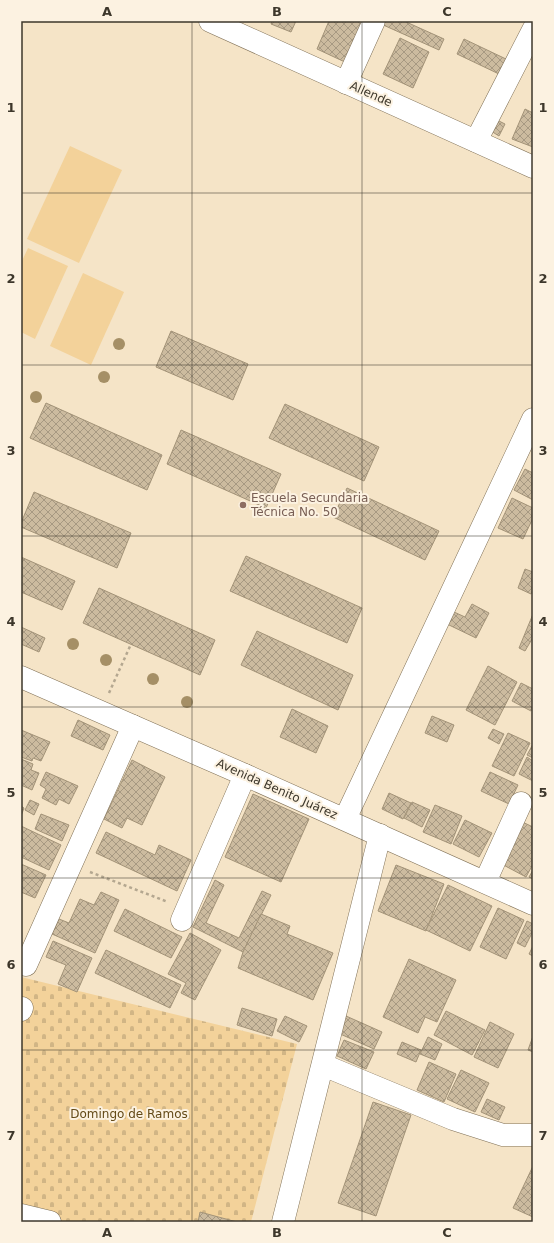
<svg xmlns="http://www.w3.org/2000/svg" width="554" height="1243" font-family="'DejaVu Sans',sans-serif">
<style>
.green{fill:#f3d29a}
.cemetery{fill:url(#cemetery-stones)}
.building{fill:url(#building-cross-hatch);stroke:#a39378}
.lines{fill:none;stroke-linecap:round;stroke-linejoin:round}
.minor-casing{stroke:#807157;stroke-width:23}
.path{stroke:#b4a790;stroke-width:2.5;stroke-dasharray:3 3;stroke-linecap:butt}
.minor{stroke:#fff;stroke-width:22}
.tree{fill:#a58f66}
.grid{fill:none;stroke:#3d372b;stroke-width:1;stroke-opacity:0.55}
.education-dot{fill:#8d6e63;stroke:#fcf2e1;stroke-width:1.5}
.labels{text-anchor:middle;stroke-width:4;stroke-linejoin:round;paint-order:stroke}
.street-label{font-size:12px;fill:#3d372b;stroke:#fcf2e1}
.education-label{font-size:12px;fill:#785e54;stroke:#fcf2e1;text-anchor:start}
.park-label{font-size:12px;fill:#644a17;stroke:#fcf2e1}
.neatline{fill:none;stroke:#3d372b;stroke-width:1.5}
.grid-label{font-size:13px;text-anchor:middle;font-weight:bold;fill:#3d372b}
</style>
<defs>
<pattern id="cemetery-stones" width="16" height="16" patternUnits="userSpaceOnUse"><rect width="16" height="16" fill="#f3d29a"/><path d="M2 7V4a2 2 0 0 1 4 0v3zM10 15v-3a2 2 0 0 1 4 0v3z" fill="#d1b585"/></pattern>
<pattern id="building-cross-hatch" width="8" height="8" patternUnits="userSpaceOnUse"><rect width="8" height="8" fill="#ccbb9f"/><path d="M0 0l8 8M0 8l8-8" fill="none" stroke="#a79982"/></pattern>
</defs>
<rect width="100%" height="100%" fill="#f5e4c7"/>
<g class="green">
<polygon points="70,146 122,170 79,263 27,239"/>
<polygon points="28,248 68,266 35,339 21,332 21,263"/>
<polygon points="83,273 124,292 91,365 50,346"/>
</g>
<polygon class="cemetery" points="21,977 297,1044 251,1222 21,1222"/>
<g class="building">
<polygon points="272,21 296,21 291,32 271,24"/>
<polygon points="329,21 366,21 347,63 317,49"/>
<polygon points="383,21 404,21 444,39 439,50 381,24"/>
<polygon points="400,38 429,52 413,88 383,74"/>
<polygon points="464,39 506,59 499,74 457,54"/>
<polygon points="525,109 533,113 533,147 512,139"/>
<polygon points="495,119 505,124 499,136 491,131"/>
<polygon points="171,331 248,364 233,400 156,367"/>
<polygon points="46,403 162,455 147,490 30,438"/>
<polygon points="285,404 379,447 364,481 269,438"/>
<polygon points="181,430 281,474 266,508 167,464"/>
<polygon points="525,469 533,473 533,500 514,490"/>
<polygon points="347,488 439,531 425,560 333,517"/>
<polygon points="34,492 131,533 117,568 21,527 21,523"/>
<polygon points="512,498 533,508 533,518 523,539 498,528"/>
<polygon points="246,556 362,608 347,643 230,591"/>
<polygon points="21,557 75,581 62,610 21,592"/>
<polygon points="525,569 533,572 533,589 531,594 518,588"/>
<polygon points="99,588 215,640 200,675 83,623"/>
<polygon points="472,604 489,613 476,638 447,624 454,612 465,617"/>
<polygon points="533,614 533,640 532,639 525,651 519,648"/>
<polygon points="21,627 45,638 39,652 21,644"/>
<polygon points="257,631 353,675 338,710 241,665"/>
<polygon points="488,666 517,682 495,725 466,710"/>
<polygon points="521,683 533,689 533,707 531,711 512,701"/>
<polygon points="292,709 328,726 316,753 280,737"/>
<polygon points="432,716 454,725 447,742 425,733"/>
<polygon points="78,720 110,735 103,750 71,736"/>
<polygon points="493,729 504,734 499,744 488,738"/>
<polygon points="21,730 50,742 41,761 33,758 32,761 21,757"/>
<polygon points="508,733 530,743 514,776 492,766"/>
<polygon points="533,744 533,758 527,755"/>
<polygon points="527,757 533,761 533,781 519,774"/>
<polygon points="21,759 33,764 31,770 39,773 32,790 21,785"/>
<polygon points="132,760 165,777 142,825 127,818 122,828 104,819"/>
<polygon points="46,772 78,786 69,804 59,799 56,805 42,798 46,789 40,785"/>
<polygon points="490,772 518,785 509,804 481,791"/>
<polygon points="389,793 411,803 403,819 382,809"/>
<polygon points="253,794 309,819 281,882 225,857"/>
<polygon points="30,800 39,804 34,815 25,810"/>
<polygon points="412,802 430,810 422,827 404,818"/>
<polygon points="435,805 462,816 451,844 423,832"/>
<polygon points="21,806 24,808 21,816"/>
<polygon points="41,814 69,825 62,841 35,829"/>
<polygon points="465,820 492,833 479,857 453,844"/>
<polygon points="518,820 533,827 533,864 526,877 496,861"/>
<polygon points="21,826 61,845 49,870 21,857"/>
<polygon points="106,832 155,855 159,845 191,860 177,891 96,853"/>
<polygon points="21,864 46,875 35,898 21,892"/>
<polygon points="396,865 444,884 426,931 378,911"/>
<polygon points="533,870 533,879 529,877"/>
<polygon points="215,880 224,885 206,923 239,938 262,891 271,895 243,952 193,927"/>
<polygon points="448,885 492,906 470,951 426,930"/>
<polygon points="101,892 119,900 95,953 52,934 59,919 69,923 80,899 94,905"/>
<polygon points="498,908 524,920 506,959 480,947"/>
<polygon points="125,909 182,937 171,958 114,931"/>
<polygon points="261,914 290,926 287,934 333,953 313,1000 238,968 243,952"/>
<polygon points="527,921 533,924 533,931 525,947 517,943"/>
<polygon points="190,933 221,950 195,1000 181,993 186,983 168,974"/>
<polygon points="53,941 92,958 77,992 58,984 66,965 46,957"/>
<polygon points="533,946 533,956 529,954"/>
<polygon points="106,950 181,985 170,1008 95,973"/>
<polygon points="409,959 456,980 437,1022 425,1017 418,1033 383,1017"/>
<polygon points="242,1008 277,1019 272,1036 237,1025"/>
<polygon points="446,1011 485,1030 472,1055 434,1035"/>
<polygon points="285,1016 307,1026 299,1042 277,1031"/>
<polygon points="346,1016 382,1032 374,1049 338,1033"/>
<polygon points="490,1022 514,1034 498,1068 474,1057"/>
<polygon points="533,1036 533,1052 528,1050"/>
<polygon points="428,1037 442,1044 435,1060 420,1054"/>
<polygon points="344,1040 374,1052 366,1069 337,1056"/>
<polygon points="402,1042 421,1050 416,1062 397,1054"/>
<polygon points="429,1062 456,1074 444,1102 417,1090"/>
<polygon points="461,1070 489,1083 475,1112 447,1099"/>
<polygon points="487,1099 505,1107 499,1120 481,1112"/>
<polygon points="373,1102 411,1115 376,1216 338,1203"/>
<polygon points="533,1166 533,1217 513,1208"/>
<polygon points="200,1212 237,1222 198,1222"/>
</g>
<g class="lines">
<g class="minor-casing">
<g id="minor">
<polyline points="210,21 533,167"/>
<polyline points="346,83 374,21"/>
<polyline points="476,141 533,30"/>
<polyline points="21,677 245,775 533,904"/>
<polyline points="345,819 533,419"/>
<polyline points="485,882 521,803"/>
<polyline points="182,920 245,775"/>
<polyline points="26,965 133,726"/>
<polyline points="21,1010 22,1008"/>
<polyline points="323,1065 453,1119 503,1135 533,1135"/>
<polyline points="21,1215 50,1222"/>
<polyline points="283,1222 380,835"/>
</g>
</g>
<g class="path">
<polyline points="109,693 131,644"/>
<polyline points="90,872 168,902"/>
</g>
<use href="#minor" class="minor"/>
</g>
<g class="tree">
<circle cx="119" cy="344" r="6"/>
<circle cx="104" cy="377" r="6"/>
<circle cx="36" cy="397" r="6"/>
<circle cx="73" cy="644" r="6"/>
<circle cx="106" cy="660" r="6"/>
<circle cx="153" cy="679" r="6"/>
<circle cx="187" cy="702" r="6"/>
</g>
<path class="grid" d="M192 21V1222M362 21V1222M21 193H533M21 365H533M21 536H533M21 707H533M21 878H533M21 1050H533"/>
<circle class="education-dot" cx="243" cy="505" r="4"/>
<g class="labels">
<g class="street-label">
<text transform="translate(371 94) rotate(24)" y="4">Allende</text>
<text transform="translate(277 789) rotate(24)" y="4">Avenida Benito Juárez</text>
</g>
<g class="education-label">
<text x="251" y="502">Escuela Secundaria<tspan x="251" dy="14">Técnica No. 50</tspan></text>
</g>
<g class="park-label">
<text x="129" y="1118">Domingo de Ramos</text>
</g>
</g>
<rect width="554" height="1243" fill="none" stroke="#fcf2e1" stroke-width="44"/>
<rect x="22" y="22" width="510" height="1199" class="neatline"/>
<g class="grid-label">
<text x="107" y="16">A</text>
<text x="277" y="16">B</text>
<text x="447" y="16">C</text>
<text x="11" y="112">1</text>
<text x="543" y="112">1</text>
<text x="11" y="283">2</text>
<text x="543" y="283">2</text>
<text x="11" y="455">3</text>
<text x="543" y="455">3</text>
<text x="11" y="626">4</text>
<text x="543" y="626">4</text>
<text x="11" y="797">5</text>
<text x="543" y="797">5</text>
<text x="11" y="969">6</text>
<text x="543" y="969">6</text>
<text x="11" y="1140">7</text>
<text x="543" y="1140">7</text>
<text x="107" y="1237">A</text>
<text x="277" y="1237">B</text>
<text x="447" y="1237">C</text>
</g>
</svg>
